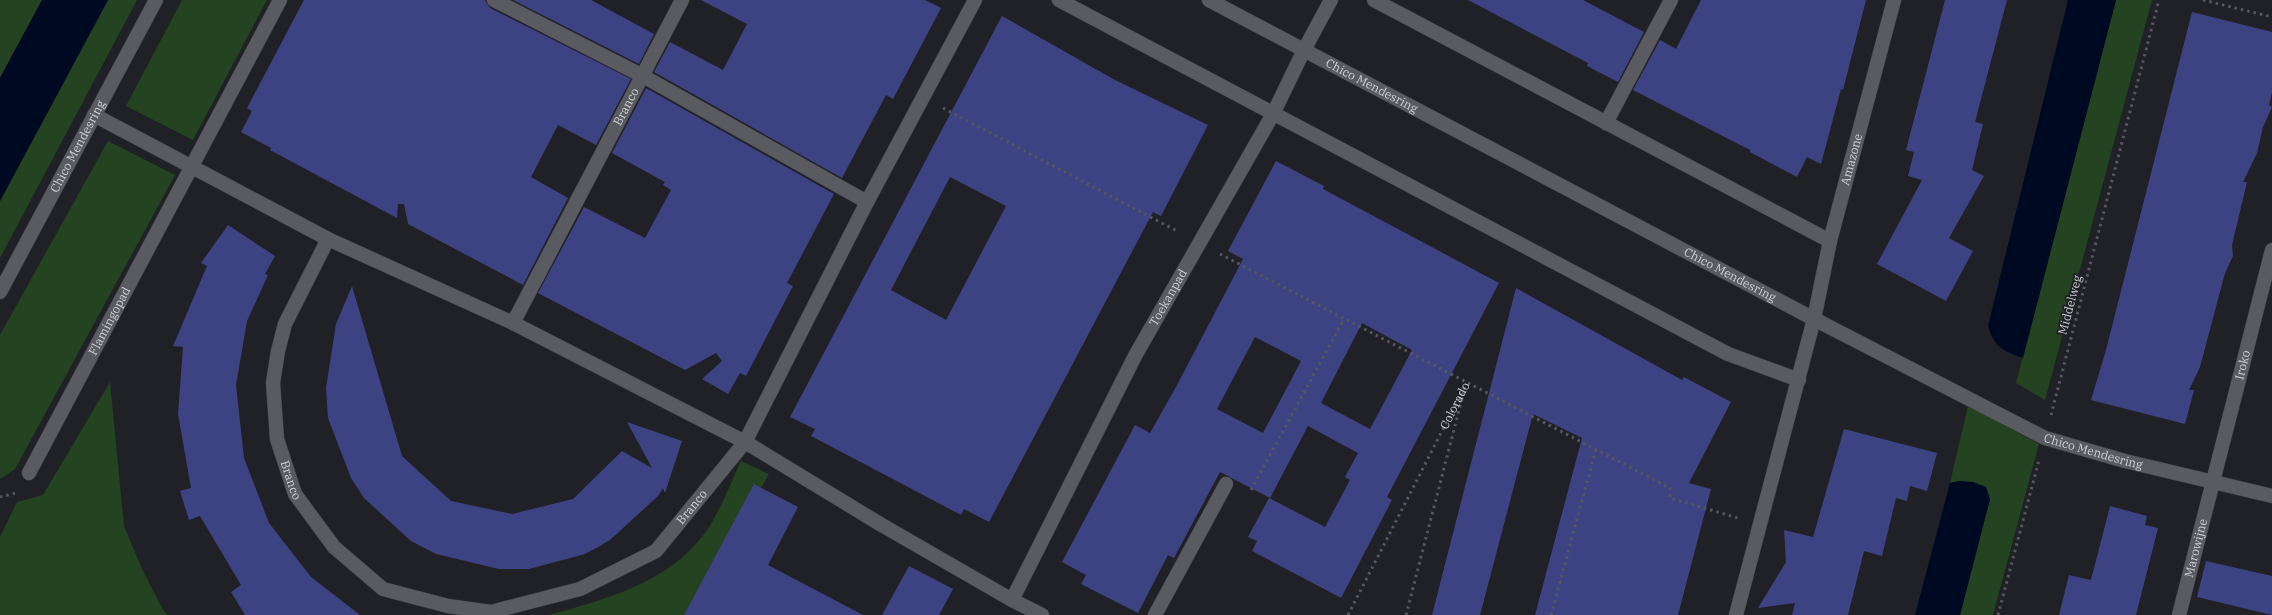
<svg xmlns="http://www.w3.org/2000/svg" width="2272" height="615" font-family="'IBM Plex Serif',serif">
<style>
.green{fill:#234321}
.water{fill:#000922}
.building{fill:#3d4382;fill-rule:evenodd}
.lines{fill:none;stroke-linecap:round;stroke-linejoin:round}
.pedestrian-casing{stroke:#3d3e42;stroke-width:15}
.minor-casing{stroke:#3d3e42;stroke-width:15}
.tertiary-casing{stroke:#3d3e42;stroke-width:15}
.path{stroke:#56575c;stroke-width:3;stroke-dasharray:2.5 4;stroke-linecap:butt}
.pedestrian{stroke:#595b61;stroke-width:14}
.minor{stroke:#595b61;stroke-width:14}
.tertiary{stroke:#595b61;stroke-width:14}
.labels{text-anchor:middle;stroke-width:4;stroke-linejoin:round;paint-order:stroke}
.street-label{font-size:12px;fill:#d0d1d5;stroke:#202126}
</style>
<rect width="100%" height="100%" fill="#202126"/>
<g class="green">
<polygon points="0,0 42,0 0,78"/>
<polygon points="108,0 137,0 0,258 0,201"/>
<polygon points="182,0 267,0 193,140 126,106"/>
<polygon points="2116,0 2152,0 2045,400 2016,383"/>
<polygon points="108,141 175,175 15,469 0,479 0,335"/>
<polygon points="110,382 124,526 142,569 163,610 168,615 0,615 0,537 17,502 43,495"/>
<polygon points="1968,406 2039,444 1993,615 1960,615 1990,499 1960,481 1950,483"/>
<path d="M741 461 769 474 690 615H549C606 599 668 583 705 533 720 512 730 484 741 461Z"/>
</g>
<g class="water">
<polygon points="42,0 108,0 0,201 0,78"/>
<path d="M2068 0H2116L2023 358C2004 352 1993 346 1988 326Z"/>
<polygon points="1960,481 1973,482 1986,487 1990,499 1960,615 1915,615 1950,483"/>
</g>
<g class="building">
<polygon points="304,0 485,0 490,8 631,79 596,145 558,125 531,177 568,198 523,285 408,224 404,204 398,204 397,218 270,150 271,148 241,132 252,111 247,108"/>
<polygon points="513,0 591,0 654,34 639,64"/>
<polygon points="701,0 925,0 941,8 893,99 886,95 842,178 654,72 670,42 723,70 747,24"/>
<polygon points="1468,0 1583,0 1644,32 1618,82 1587,66 1588,63"/>
<polygon points="1701,0 1866,0 1843,90 1841,89 1821,164 1807,157 1797,177 1750,152 1750,150 1633,90 1660,40 1676,49"/>
<polygon points="1945,0 2007,0 1975,122 1983,124 1972,170 1984,176 1949,238 1973,251 1946,301 1877,264 1922,180 1908,176 1914,152 1906,150"/>
<polygon points="2192,12 2272,32 2272,92 2269,105 2272,107 2263,127 2257,153 2243,182 2247,182 2232,245 2233,256 2225,273 2200,367 2189,390 2194,390 2185,424 2091,400 2106,350"/>
<path d="M1002 16 1115 80 1208 125 1161 216 1153 212 989 522 964 509 961 515 872 468 811 436 815 429 790 417ZM950 177 1006 206 946 320 891 290Z"/>
<polygon points="646,88 834,194 787,283 793,286 746,376 740,373 728,394 702,379 722,361 716,353 685,370 538,293 584,207 645,238 671,190 663,185 665,182 612,153"/>
<path d="M1276 161 1324 186 1323 189 1499 283 1387 497 1392 500 1341 598 1252 551 1257 541 1248 537 1269 498 1325 527 1350 480 1345 477 1358 453 1308 426 1270 498 1220 472 1174 558 1168 555 1138 613 1081 584 1086 575 1062 562 1135 425 1150 433 1176 387 1243 259 1228 251ZM1362 323 1412 350 1370 429 1321 403ZM1255 337 1301 361 1263 433 1217 409Z"/>
<polygon points="228,225 275,256 265,274 268,275 247,321 236,385 244,458 269,523 311,577 360,615 245,615 231,592 241,585 200,516 189,520 180,491 191,488 178,414 183,347 173,346 207,266 201,263"/>
<polygon points="352,286 402,456 451,501 512,514 573,499 622,451 652,468 627,422 682,441 665,493 663,488 658,496 610,540 600,546 585,554 529,569 499,569 436,554 411,541 364,498 351,478 328,418 326,388 336,324"/>
<polygon points="1516,288 1682,380 1684,377 1731,402 1689,483 1711,489 1678,615 1535,615 1582,438 1533,414 1480,615 1432,615"/>
<polygon points="1844,429 1937,453 1927,491 1910,486 1907,501 1896,498 1882,556 1864,551 1848,615 1792,615 1795,603 1758,608 1786,562 1784,530 1813,537"/>
<polygon points="754,484 798,507 768,565 863,615 684,615"/>
<polygon points="2110,506 2147,516 2145,525 2158,528 2136,615 2059,615 2069,575 2091,580"/>
<polygon points="2206,561 2272,576 2272,615 2197,597"/>
<polygon points="909,566 953,589 939,615 882,615"/>
</g>
<g class="lines">
<g class="pedestrian-casing">
<g id="pedestrian">
<polyline points="1606,123 1671,0"/>
<polyline points="880,524 1012,600"/>
</g>
</g>
<g class="minor-casing">
<g id="minor">
<polyline points="494,0 643,76 867,202"/>
<polyline points="1059,0 1728,354 1799,380"/>
<polyline points="1374,0 1830,241"/>
<polyline points="94,115 328,239 513,323 745,442 880,524"/>
<path id="s2" d="M328 239 285 324 278 351 273 383 277 439 295 494 334 547 383 589 448 606 491 612 580 589 656 551 745 442 867 202 975 0"/>
<path id="s3" d="M513 323 682 0"/>
<path id="s4" d="M29 473 280 0"/>
<path id="s5" d="M1042 615 1012 600 1135 356 1273 114 1304 50 1331 0"/>
<polyline points="1155,615 1226,484"/>
<path id="s6" d="M1736 615 1814 319 1830 241 1894 0"/>
<path id="s7" d="M2179 615 2272 250"/>
</g>
</g>
<g class="tertiary-casing">
<g id="tertiary">
<path id="s8" d="M1209 0 1814 319 2045 438 2125 461 2272 496"/>
<path id="s9" d="M0 292 156 0"/>
</g>
</g>
<g class="path">
<polyline points="2203,0 2272,17"/>
<polyline points="943,108 1179,232"/>
<polyline points="1220,254 1670,488 1670,498 1738,518"/>
<polyline points="2051,415 2159,0"/>
<polyline points="1251,490 1344,319"/>
<polyline points="0,497 16,493"/>
<path id="s1" d="M1348 615 1466 384"/>
<polyline points="1406,615 1464,391"/>
<polyline points="1551,615 1596,449"/>
<polyline points="1998,615 2039,460"/>
</g>
<use href="#pedestrian" class="pedestrian"/>
<use href="#minor" class="minor"/>
<use href="#tertiary" class="tertiary"/>
</g>
<g class="labels">
<g class="street-label">
<text dy="4" stroke="none"><textPath href="#s8" startOffset="184">Chico Mendesring</textPath></text>
<text dy="4" stroke="none"><textPath href="#s3" startOffset="244">Branco</textPath></text>
<text dy="4" stroke="none"><textPath href="#s9" startOffset="165">Chico Mendesring</textPath></text>
<text dy="4" stroke="none"><textPath href="#s6" startOffset="470">Amazone</textPath></text>
<text dy="4" stroke="none"><textPath href="#s8" startOffset="589">Chico Mendesring</textPath></text>
<text dy="4" stroke="none"><textPath href="#s5" startOffset="374">Toekanpad</textPath></text>
<text transform="translate(2070 305) rotate(-75)" y="4">Middelweg</text>
<text dy="4" stroke="none"><textPath href="#s4" startOffset="172">Flamingopad</textPath></text>
<text dy="4" stroke="none"><textPath href="#s7" startOffset="258">Iroko</textPath></text>
<text dy="4" stroke="none"><textPath href="#s1" startOffset="235">Colorado</textPath></text>
<text dy="4" stroke="none"><textPath href="#s8" startOffset="994">Chico Mendesring</textPath></text>
<text dy="4" stroke="none"><textPath href="#s2" startOffset="255">Branco</textPath></text>
<text dy="4" stroke="none"><textPath href="#s2" startOffset="744">Branco</textPath></text>
<text dy="4" stroke="none"><textPath href="#s7" startOffset="69">Marowijne</textPath></text>
</g>
</g>
</svg>
